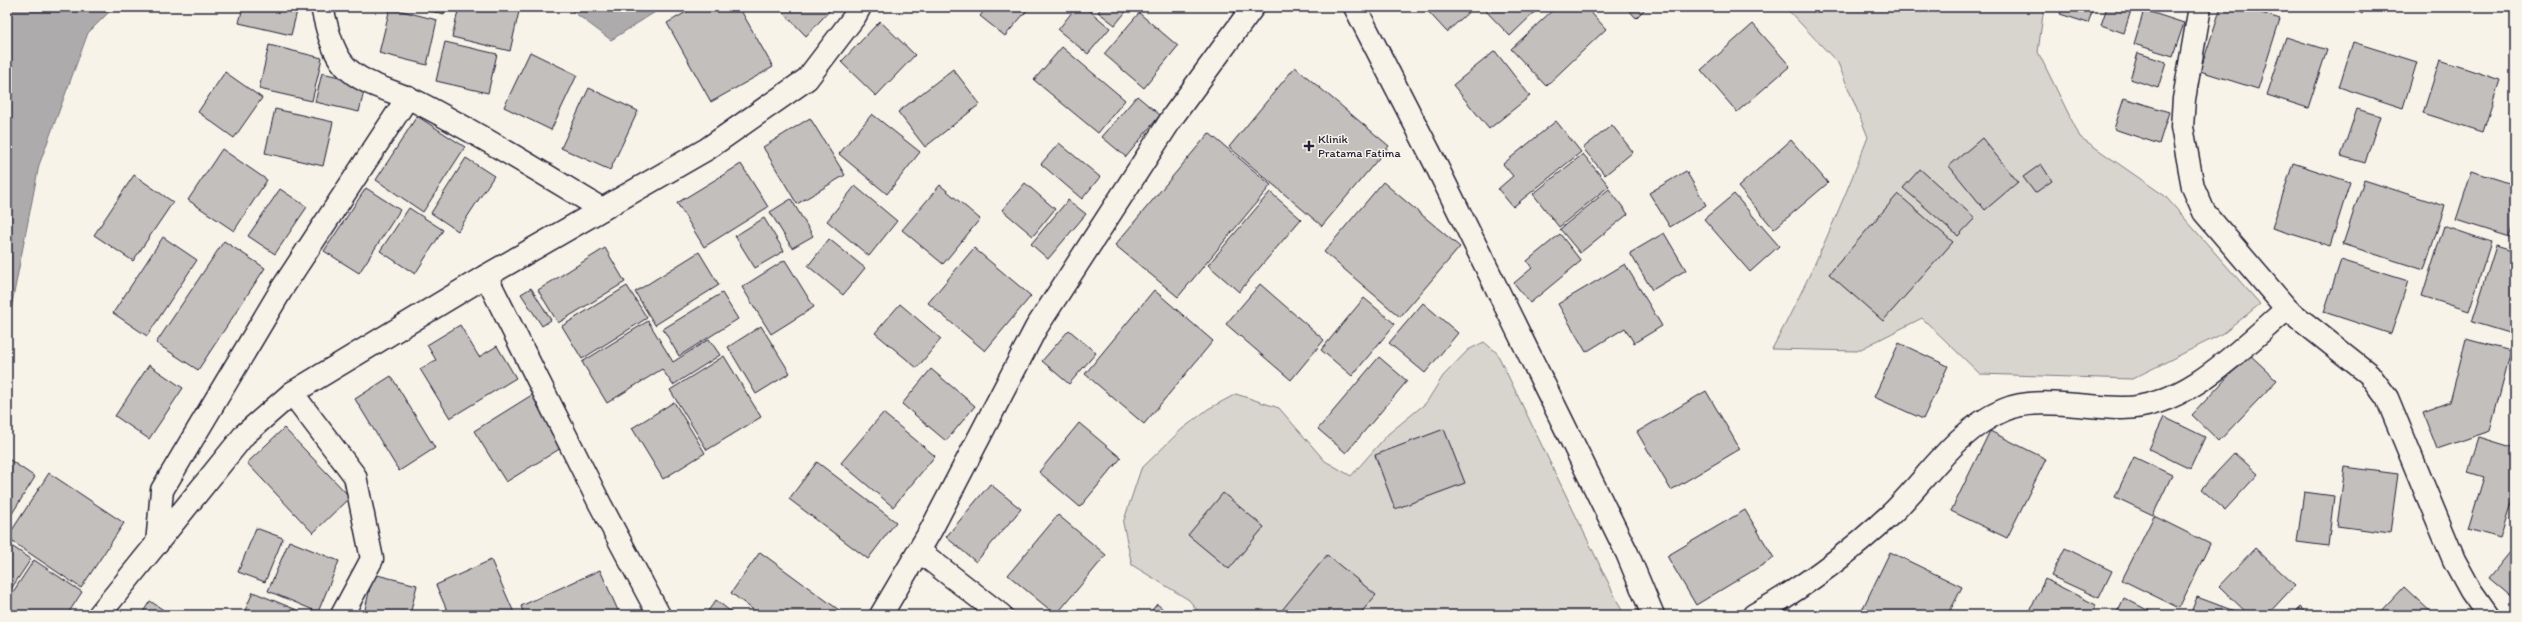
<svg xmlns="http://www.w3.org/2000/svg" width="2522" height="622" font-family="Itim,sans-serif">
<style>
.green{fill:#d8d5cf;stroke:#7d7c85}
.water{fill:#aeabad;stroke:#76747f}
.building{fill:#c2bfbd;stroke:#22223b}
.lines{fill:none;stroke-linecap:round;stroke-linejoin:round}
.minor-casing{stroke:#22223b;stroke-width:25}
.secondary-casing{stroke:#22223b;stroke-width:25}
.minor{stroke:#f7f3e8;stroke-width:22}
.secondary{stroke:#f7f3e8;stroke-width:22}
.poi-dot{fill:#22223b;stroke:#f7f3e8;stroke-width:1.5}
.labels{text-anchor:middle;stroke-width:3;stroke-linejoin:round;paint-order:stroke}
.poi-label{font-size:12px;fill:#22223b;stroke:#f7f3e8;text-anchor:start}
</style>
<rect width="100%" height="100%" fill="#f7f3e8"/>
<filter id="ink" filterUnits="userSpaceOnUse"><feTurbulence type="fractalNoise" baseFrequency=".025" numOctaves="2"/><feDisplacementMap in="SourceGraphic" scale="8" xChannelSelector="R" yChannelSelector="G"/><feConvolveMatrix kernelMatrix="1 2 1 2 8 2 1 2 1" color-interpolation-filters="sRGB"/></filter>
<g filter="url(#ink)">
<g class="green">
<path d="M1785 7H2044L2038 52 2080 137 2165 196 2260 304 2224 333 2132 379 1980 374 1922 318 1857 351 1772 349C1809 281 1840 210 1868 137L1838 63Z"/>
<polygon points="1484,342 1497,353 1624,615 1201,615 1189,600 1132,565 1123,523 1141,469 1181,430 1208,409 1236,394 1279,408 1325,461 1351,476 1388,434 1426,403 1443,376 1468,350"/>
</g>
<g class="water">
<polygon points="7,7 114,7 88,33 39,165 7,329"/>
<polygon points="567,7 663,7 611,40"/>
</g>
<g class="building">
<polygon points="243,7 298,7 291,35 239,23"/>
<polygon points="411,7 446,7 444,14"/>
<polygon points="459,7 520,7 510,51 452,37"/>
<polygon points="695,7 739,7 773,67 711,102 667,23"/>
<polygon points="786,7 833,7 806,36 782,11"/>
<polygon points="987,7 1030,7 1005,36 980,16"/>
<polygon points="1076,7 1085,7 1110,28 1088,54 1058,30"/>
<polygon points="1102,7 1128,7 1129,8 1115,25 1098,12"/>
<polygon points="1424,7 1474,7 1447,32"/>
<polygon points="1482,7 1540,7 1510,36"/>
<polygon points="1556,7 1586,7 1606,29 1546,86 1511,49"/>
<polygon points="1626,7 1647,7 1636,18"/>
<polygon points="2063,7 2094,7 2088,23 2060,14"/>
<polygon points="2107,7 2132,7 2124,33 2101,25"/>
<polygon points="2221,7 2243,7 2280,19 2258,89 2200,71"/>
<polygon points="2352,7 2366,7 2362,14"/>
<polygon points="390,8 437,20 427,65 379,53"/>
<polygon points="2144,10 2184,23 2173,56 2134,44"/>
<polygon points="1139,13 1178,46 1144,88 1104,54"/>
<polygon points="880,21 915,55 876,96 841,62"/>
<polygon points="1753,24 1790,66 1737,112 1701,70"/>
<polygon points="2286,37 2327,50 2308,108 2267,95"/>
<polygon points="445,42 497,54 488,93 436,81"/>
<polygon points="2353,42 2417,62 2403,108 2339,87"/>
<polygon points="269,45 322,58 312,101 259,89"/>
<polygon points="1062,47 1125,100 1098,133 1034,80"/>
<polygon points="1495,51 1530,96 1489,129 1453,85"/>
<polygon points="530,52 577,75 551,130 504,107"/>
<polygon points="2138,53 2166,62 2158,88 2130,79"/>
<polygon points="2440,60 2500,80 2483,132 2423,113"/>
<polygon points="1295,67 1389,146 1322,226 1229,147"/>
<polygon points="953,69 980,104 925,147 898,112"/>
<polygon points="225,72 262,98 234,138 198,112"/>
<polygon points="322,73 366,83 359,112 315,102"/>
<polygon points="589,88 638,111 610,170 561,148"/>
<polygon points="1137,96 1160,115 1126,157 1102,137"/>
<polygon points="2124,98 2169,112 2159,144 2114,129"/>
<polygon points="275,109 333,122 323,166 265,153"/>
<polygon points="2357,109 2380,116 2365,163 2341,156"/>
<polygon points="872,114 920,152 887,194 839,154"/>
<polygon points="417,116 465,147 423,212 376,180"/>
<polygon points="810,118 845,175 797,204 763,147"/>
<polygon points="1556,121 1581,152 1513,207 1498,189 1513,176 1503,164"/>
<polygon points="1612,125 1633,152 1605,175 1583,148"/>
<polygon points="1209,133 1271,185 1178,297 1115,245"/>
<polygon points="1982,138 2018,182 1985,210 1949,166"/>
<polygon points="1791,140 1828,183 1774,229 1738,187"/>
<polygon points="1059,143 1100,177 1082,199 1041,164"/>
<polygon points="222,149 267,180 234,231 188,200"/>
<polygon points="1583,154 1609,186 1559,227 1533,194"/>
<polygon points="466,158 494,176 458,231 431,213"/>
<polygon points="2293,163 2350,182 2330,246 2272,228"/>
<polygon points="741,164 768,207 704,247 677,203"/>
<polygon points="2041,164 2052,181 2035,193 2023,177"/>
<polygon points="1920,169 1975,218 1958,236 1903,188"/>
<polygon points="1686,171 1706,205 1670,227 1649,193"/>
<polygon points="2472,171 2515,185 2515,221 2510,237 2456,220"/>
<polygon points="134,175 173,202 133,261 94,235"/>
<polygon points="2364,180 2445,206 2424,270 2343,244"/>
<polygon points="1383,182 1460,247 1400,317 1324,252"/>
<polygon points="1025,183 1055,209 1033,236 1002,210"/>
<polygon points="940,185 980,219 943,264 902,230"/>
<polygon points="855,186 897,221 869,256 827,221"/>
<polygon points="366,188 400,210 359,273 324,251"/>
<polygon points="280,189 307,207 275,254 248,236"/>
<polygon points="1609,189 1628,214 1580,253 1560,229"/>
<polygon points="1270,192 1301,219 1239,292 1208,265"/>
<polygon points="1734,194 1779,246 1750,272 1704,219"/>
<polygon points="1898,194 1953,242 1883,321 1829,274"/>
<polygon points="791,199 813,236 792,248 770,212"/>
<polygon points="1068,200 1086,214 1048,259 1031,244"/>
<polygon points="409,208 443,230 415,274 380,251"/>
<polygon points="764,218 784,251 755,268 735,236"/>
<polygon points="2444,226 2491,242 2469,311 2422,296"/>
<polygon points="1664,233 1686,270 1652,290 1630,253"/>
<polygon points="1560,234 1581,261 1530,303 1514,283 1532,268 1527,261"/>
<polygon points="163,237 197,260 147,336 113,313"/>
<polygon points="829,239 865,268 843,295 808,266"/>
<polygon points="224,241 265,268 198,370 156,343"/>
<polygon points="2496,246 2515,252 2515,335 2472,322"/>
<polygon points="605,248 625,282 558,323 538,290"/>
<polygon points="974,248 1031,296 985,351 928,303"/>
<polygon points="699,252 719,285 655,325 635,292"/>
<polygon points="785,260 814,307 771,334 742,287"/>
<polygon points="2341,260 2408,281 2391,334 2324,312"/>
<polygon points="1625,264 1662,326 1634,343 1625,328 1586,352 1558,304"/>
<polygon points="1260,284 1324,340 1291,380 1226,324"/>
<polygon points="627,286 647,318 582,359 562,326"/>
<polygon points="531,288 551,320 542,326 521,294"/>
<polygon points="1154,290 1213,341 1144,424 1085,374"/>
<polygon points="722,293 738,319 679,356 663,329"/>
<polygon points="1364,298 1395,324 1352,376 1321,350"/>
<polygon points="1423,303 1458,333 1425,373 1389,343"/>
<polygon points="900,304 941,339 917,368 875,333"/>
<polygon points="648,321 673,362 709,339 720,355 673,385 662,369 607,403 582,362"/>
<polygon points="460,325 479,357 497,346 516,378 450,418 420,369 436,360 427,345"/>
<polygon points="761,326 790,373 756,394 728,347"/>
<polygon points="1069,330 1096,353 1069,384 1042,361"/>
<polygon points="2466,339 2511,351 2490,431 2437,449 2423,412 2450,402"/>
<polygon points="1899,343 1948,366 1923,419 1874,397"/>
<polygon points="2249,354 2277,380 2219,441 2192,415"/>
<polygon points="724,356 761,417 707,450 670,390"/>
<polygon points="1379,357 1407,381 1346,453 1318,429"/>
<polygon points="149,365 183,388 149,439 115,416"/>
<polygon points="931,369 975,406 946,441 902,404"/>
<polygon points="391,376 435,448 399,471 355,399"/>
<polygon points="1706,391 1740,449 1671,490 1637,432"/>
<polygon points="535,393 566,445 506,482 474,431"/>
<polygon points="674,402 705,453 663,479 632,428"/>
<polygon points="883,413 935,456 893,507 841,463"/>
<polygon points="2164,417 2205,437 2190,469 2149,449"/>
<polygon points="1079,423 1121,458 1080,507 1039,472"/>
<polygon points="284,428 350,497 313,533 247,463"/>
<polygon points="1444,429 1465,483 1395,509 1375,455"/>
<polygon points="1990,431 2046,459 2007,538 1951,511"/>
<polygon points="2479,437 2515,448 2515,490 2500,538 2468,529 2484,477 2468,472"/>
<polygon points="2235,453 2258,474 2225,510 2201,489"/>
<polygon points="2134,457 2172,475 2153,515 2115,497"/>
<polygon points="7,458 35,477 8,520 7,519"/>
<polygon points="817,462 896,522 868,559 789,499"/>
<polygon points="2345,467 2398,474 2390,533 2337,526"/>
<polygon points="49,473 124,523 81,588 7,538"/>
<polygon points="990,484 1021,509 976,562 946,537"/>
<polygon points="2304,492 2334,496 2328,546 2297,542"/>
<polygon points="1223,493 1264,527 1229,569 1188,535"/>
<polygon points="1745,510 1774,558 1696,605 1667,556"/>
<polygon points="1058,515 1106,555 1056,615 1008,575"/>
<polygon points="2154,516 2210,544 2179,608 2122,580"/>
<polygon points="256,528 283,538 265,582 238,572"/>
<polygon points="289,541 339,561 318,612 268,591"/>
<polygon points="7,543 31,559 7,595"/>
<polygon points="2515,546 2515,600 2489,578"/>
<polygon points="2065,548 2112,571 2099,598 2051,576"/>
<polygon points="2255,548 2295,585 2267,615 2249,615 2219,586"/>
<polygon points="760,552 839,610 836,615 760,615 731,593"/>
<polygon points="1890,552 1962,587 1948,615 1867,615 1861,612"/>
<polygon points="1327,555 1376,595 1359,615 1278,615"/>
<polygon points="34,560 82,592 67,615 7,615 7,601"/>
<polygon points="491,560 515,615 449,615 436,585"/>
<polygon points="600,570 620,615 524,615 521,606"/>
<polygon points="373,574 417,585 410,615 364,614"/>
<polygon points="2045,579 2096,605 2090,615 2028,615"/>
<polygon points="2404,587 2434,615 2378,615"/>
<polygon points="253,592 309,615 243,615"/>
<polygon points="2197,597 2245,615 2190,615"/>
<polygon points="2124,598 2157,615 2116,615"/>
<polygon points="716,600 735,615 705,615"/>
<polygon points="150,601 171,615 141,615"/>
<polygon points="1157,604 1170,615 1148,615"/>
<polygon points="2300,607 2308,615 2293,615"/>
</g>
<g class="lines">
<g class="minor-casing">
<g id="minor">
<path d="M322 7C326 25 332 52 345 66 363 86 397 91 421 104 483 136 542 173 602 209"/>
<polyline points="1355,7 1434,161 1627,553 1653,615"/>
<polyline points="2200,7 2184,99 2182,127 2193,187 2204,212 2287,309 2369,374 2387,398 2454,560 2471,591 2488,615"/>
<polyline points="486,276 600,504 659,615"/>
<polyline points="292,393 355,476 372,559 342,615"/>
<polyline points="157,544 162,490 283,287 408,97"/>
<polyline points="919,551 1001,615"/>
<polyline points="881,615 931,530 1036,328 1174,115 1253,7"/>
<path d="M1754 615C1803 588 1849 553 1891 514 1927 479 1956 430 2004 410 2036 396 2087 408 2122 408 2186 408 2241 348 2287 309"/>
</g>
</g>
<g class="secondary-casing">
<polyline id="secondary" points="99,615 245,434 292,393 486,276 707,149 807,79 855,16 860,7"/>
</g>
<use href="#minor" class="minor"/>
<use href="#secondary" class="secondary"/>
</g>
</g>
<path class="poi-dot" d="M1307 140h4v4h4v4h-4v4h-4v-4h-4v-4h4z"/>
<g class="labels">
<g class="poi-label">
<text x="1318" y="143">Klinik<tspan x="1318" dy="14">Pratama Fatima</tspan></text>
</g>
</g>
<rect width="2522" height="622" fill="none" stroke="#f7f3e8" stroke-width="24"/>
<rect x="12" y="12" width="2498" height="598" fill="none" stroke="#22223b" stroke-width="1.5" filter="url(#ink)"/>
</svg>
